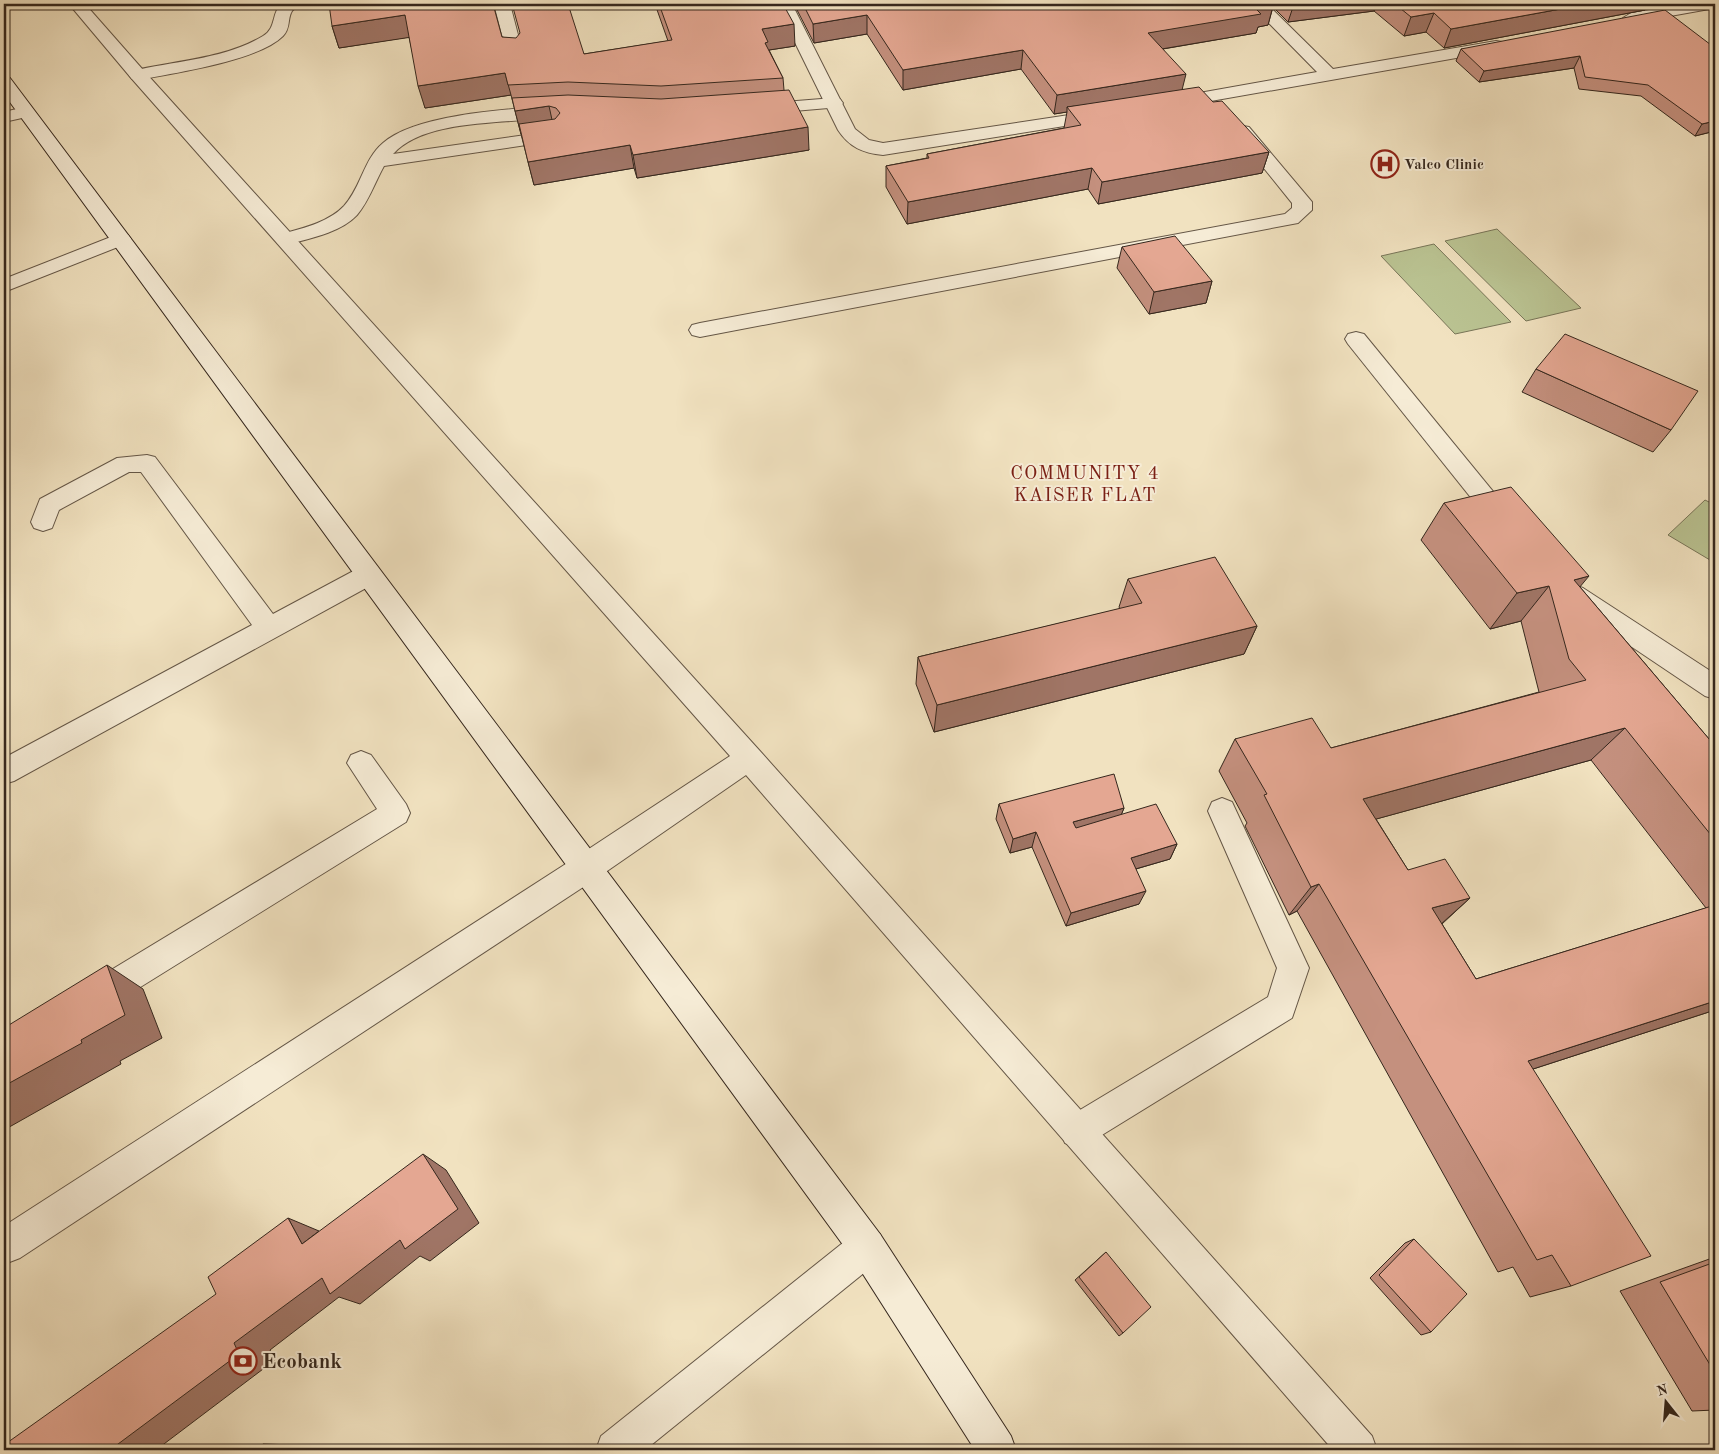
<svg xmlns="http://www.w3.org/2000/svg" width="1719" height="1454" font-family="'Old Standard TT',serif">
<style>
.green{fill:#bac392;stroke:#787558}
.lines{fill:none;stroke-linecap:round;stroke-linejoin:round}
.service-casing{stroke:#645646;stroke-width:2}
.minor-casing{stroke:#645646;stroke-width:2}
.secondary-casing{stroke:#35271d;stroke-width:2}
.service{fill:#f6ecd6;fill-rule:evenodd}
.minor{fill:#f6ecd6;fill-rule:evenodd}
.secondary{fill:#f6ecd6;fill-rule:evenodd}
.wall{fill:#c4907e;stroke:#35271d;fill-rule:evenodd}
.shaded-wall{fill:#a07566;stroke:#35271d}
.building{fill:#e4a792;stroke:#35271d}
.labels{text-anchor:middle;stroke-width:4;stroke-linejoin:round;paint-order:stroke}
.far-poi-label{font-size:15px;font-weight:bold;fill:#35271d;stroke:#f6ecd6;text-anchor:start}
.neighbourhood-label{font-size:19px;letter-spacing:1px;fill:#7a1f14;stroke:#f6ecd6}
.near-poi-label{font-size:21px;font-weight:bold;fill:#35271d;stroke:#f6ecd6;text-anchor:start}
</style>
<rect width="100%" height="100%" fill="#f1e2c0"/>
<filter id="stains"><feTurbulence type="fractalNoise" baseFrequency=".004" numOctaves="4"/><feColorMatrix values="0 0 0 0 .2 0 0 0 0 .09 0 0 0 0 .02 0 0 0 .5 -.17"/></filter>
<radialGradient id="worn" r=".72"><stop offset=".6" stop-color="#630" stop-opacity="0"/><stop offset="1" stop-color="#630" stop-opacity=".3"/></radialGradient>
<g class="green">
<polygon points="1497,229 1581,308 1526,321 1445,241"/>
<polygon points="1434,244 1511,322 1455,334 1381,256"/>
<polygon points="1705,500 1715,505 1715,563 1668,535"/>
</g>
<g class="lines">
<g class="service-casing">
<g id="service">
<path d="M282 4H301C299 7 294 8 292 11 287 19 291 28 283 36 258 61 174 73 138 80L132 79 129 75 132 71C174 61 225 59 263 36 277 28 271 12 282 4Z"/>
<polygon points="494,4 510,4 523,54 521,58 509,58 507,54"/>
<polygon points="834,98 840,99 843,103 840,107 760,114 754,113 751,109 754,105 760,104"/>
<path d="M553 106 559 107 562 111 559 115C513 126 428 116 393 154L554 131 560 132 563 136 560 140 384 166C375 182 369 201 357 215 340 233 308 239 285 245L278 243 275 239 278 235C300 229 328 223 344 206 362 186 363 160 383 143 416 114 510 109 553 106Z"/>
<polygon points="147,455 155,457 273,614 359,568 368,565 377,568 381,575 377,582 14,781 4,784 4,758 252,625 141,472 129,472 59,510 52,528 43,531 34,528 31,522 40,499 117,458"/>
<polygon points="361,751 371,755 406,804 410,813 406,822 105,1009 94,1013 83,1009 78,998 83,987 377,809 347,763 351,755"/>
<polygon points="1222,798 1232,802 1309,968 1292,1018 1089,1143 1077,1148 1065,1143 1060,1131 1065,1119 1268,997 1277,968 1208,811 1212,802"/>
<polygon points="586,855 597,858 601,868 597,878 20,1258 7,1263 4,1261 4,1226 575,858"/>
<polygon points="867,1229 880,1234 885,1247 880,1260 645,1450 596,1450 601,1436 854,1234"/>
</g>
</g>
<g class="minor-casing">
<g id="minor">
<polygon points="69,4 85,4 144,71 759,750 1372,1436 1377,1450 1333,1450 746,775 597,878 586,881 575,878 571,868 575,858 730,756 132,79"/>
<path d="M776 4H792L855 129 869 140 883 143 1102 110 1108 111 1111 115 1108 119 1102 120 883 155C863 153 849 147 838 130Z"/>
<polygon points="1250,4 1267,4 1333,69 1496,41 1502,42 1504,46 1502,50 1496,51 1171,108 1165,107 1162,103 1165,99 1171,98 1317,72"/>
<polygon points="1685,4 1715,4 1715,8 1631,23 1623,18 1631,13"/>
<polygon points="25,107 31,108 34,112 31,116 4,122 4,112"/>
<polygon points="1243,126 1249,127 1312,202 1312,210 1298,223 700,337 692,335 689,330 692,325 700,323 1285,214 1292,208 1292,203 1234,131 1237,127"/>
<polygon points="121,233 128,235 131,239 128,243 4,292 4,279"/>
<polygon points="1356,332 1364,334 1514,517 1517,523 1514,529 1505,532 1496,529 1348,344 1345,339 1348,334"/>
<polygon points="1574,585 1583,588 1715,674 1715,699 1705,696 1565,602 1561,595 1565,588"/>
</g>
</g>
<g class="secondary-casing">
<polygon id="secondary" points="4,77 10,78 880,1234 1011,1436 1016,1450 975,1450 854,1260 4,94"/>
</g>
<use href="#service" class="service"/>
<use href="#minor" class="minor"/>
<use href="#secondary" class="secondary"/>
</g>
<g class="wall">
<polygon points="655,4 783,4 795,46 769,50 783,78 784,90 809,150 637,178 634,168 534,185 511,95 425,108 409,37 339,48 332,26 502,37 584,54 668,41"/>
<polygon points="796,4 1648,4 1645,10 1444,48 1426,32 1404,36 1374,11 1288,22 1273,7 1268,25 1258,27 1256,33 1163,49 1182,89 1213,102 1269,152 1262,173 1098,204 1088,189 907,224 886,187 886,166 927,158 927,154 1064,128 1067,112 1054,114 1021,69 903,90 867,34 814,43 796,8"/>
<polygon points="1715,48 1715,131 1695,136 1641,96 1579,89 1574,68 1479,82 1456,61 1461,49"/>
<polygon points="1122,247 1212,281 1206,303 1149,314 1117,268"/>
<polygon points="1536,369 1671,430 1653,452 1522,392"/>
<path d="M1444 503 1580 587 1715 746V1010L1533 1069 1571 1286 1530 1297 1513 1267 1498 1272 1297 911 1289 915 1245 826 1247 823 1219 771 1235 739 1331 748 1539 692 1521 621 1490 629 1421 540ZM1591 760 1706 908 1476 979 1442 924 1470 898 1408 870 1376 819Z"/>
<polygon points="1128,579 1257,626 1244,654 934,732 916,684 918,657 1120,609 1119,607"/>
<polygon points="999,804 1124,808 1121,815 1177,844 1170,859 1136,869 1139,904 1066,926 1032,847 1010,853 996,819"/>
<polygon points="1414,1239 1431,1332 1421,1335 1370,1278 1405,1243"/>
<polygon points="1106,1252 1123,1333 1119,1336 1075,1280"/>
<polygon points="1715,1257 1715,1410 1692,1411 1620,1291"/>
</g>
<g class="shaded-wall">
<polygon points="1294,4 1377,4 1374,11 1288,22"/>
<polygon points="1588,4 1648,4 1645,10 1444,48 1451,29"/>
<polygon points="1273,6 1268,25 1258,27 1256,33 1144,52 1148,33 1255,8"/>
<polygon points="1434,13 1426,32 1404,36 1411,17"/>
<polygon points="405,15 412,37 339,48 332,26"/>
<polygon points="867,15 867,34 814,43 813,24"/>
<polygon points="794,24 795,46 769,50 770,64 762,29"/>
<polygon points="1023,50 1021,69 903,90 903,70"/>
<polygon points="1580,56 1574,68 1479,82 1484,71"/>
<polygon points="505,73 511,95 425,108 418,86"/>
<polygon points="1186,74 1181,94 1067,107 1067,112 1054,114 1057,95"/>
<polygon points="549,106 554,129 521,134 515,111"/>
<polygon points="1715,121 1715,131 1695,136 1702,124"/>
<polygon points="808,127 809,150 637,178 633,155"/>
<polygon points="630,145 634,168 534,185 528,162"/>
<polygon points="1269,152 1262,173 1098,204 1102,182"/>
<polygon points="1092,168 1088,189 907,224 908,202"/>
<polygon points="1212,281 1206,303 1149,314 1154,292"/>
<polygon points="1589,576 1559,612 1574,580"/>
<polygon points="1549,586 1521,621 1490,629 1517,593"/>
<polygon points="1257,626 1244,654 934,732 937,705"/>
<polygon points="1625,728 1591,760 1340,829 1363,799"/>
<polygon points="1124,808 1118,823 1068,836 1073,822"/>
<polygon points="1036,832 1032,847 1010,853 1013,839"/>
<polygon points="1177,844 1170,859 1125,872 1131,858"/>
<polygon points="1319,884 1297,911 1289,915 1311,887"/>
<polygon points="1146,891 1139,904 1066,926 1071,913"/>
<polygon points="1470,898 1440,925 1432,908"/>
<polygon points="107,965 143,989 162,1038 120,1061 121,1064 4,1130 4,1086 81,1040"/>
<polygon points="1715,1001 1715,1010 1493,1082 1528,1061"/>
<polygon points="423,1154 446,1170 479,1223 430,1261 420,1256 360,1304 339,1297 270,1350 275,1360 156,1450 110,1450 234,1343"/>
<polygon points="288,1218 319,1231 302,1244"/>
<polygon points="263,1444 295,1445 297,1450 266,1450"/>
</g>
<g class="building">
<polygon points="329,4 493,4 502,37 516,38 520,33 512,4 568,4 584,54 672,40 659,4 783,4 794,24 762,29 768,42 765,43 783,78 661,86 568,82 508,85 505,73 418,86 405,15 332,26"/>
<polygon points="803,4 1271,4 1273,6 1255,8 1261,14 1148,33 1186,74 1057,95 1023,50 903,70 867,15 813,24"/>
<polygon points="1395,4 1588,4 1451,29 1434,13 1411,17"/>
<polygon points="1665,10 1715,48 1715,121 1702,124 1648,85 1585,77 1580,56 1484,71 1461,49"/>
<polygon points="1199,87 1213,102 1222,101 1269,152 1102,182 1092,168 908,202 886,166 929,158 927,154 1081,125 1067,107"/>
<polygon points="789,90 808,127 633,155 630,145 528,162 519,124 555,119 560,113 556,108 549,106 515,111 512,98 568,95 661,99"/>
<polygon points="1175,236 1212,281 1154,292 1122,247"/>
<polygon points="1565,334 1698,391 1671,430 1536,369"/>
<polygon points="1511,487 1589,576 1574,580 1715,746 1715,840 1625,728 1363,799 1408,870 1445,859 1470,898 1432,908 1476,979 1715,905 1715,1001 1528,1061 1651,1256 1571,1286 1552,1255 1537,1260 1319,884 1311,887 1264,795 1267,794 1235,739 1312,718 1331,748 1586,680 1569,659 1549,586 1517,593 1444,503"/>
<polygon points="1215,557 1257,626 937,705 918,657 1142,603 1128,579"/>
<polygon points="1114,774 1124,808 1073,822 1076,828 1156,804 1177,844 1131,858 1146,891 1071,913 1036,832 1013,839 999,804"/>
<polygon points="107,965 125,1015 81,1040 82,1043 4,1086 4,1028"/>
<polygon points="423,1154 458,1209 405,1249 400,1240 330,1294 322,1278 234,1343 239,1354 110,1450 4,1450 4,1445 216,1294 208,1277 288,1218 302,1244"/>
<polygon points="1414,1239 1467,1294 1431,1332 1379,1275"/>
<polygon points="1106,1252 1151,1307 1123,1333 1079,1277"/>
<polygon points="1715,1262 1715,1373 1660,1282"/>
<polygon points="263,1444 266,1450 256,1450"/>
</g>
<defs>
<g id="hospital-ring" transform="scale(1.4375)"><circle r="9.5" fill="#f6ecd6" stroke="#8f2418" stroke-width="1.5"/><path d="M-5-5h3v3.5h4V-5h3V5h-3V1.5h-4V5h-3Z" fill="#8f2418"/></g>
<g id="bank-ring" transform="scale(1.4375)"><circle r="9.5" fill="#f6ecd6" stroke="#8f2418" stroke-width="1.5"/><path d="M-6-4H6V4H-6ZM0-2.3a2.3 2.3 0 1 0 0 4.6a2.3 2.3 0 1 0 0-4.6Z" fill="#8f2418"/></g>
</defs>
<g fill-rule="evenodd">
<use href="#hospital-ring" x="1385" y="164"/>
<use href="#bank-ring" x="243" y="1361"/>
</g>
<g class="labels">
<g class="far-poi-label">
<text x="1404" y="169">Valco Clinic</text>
</g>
<g class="neighbourhood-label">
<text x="1085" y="479">COMMUNITY 4<tspan x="1085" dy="22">KAISER FLAT</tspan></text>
</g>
<g class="near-poi-label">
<text x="262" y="1368">Ecobank</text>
</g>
</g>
<rect width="1719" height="1454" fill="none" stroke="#f1e2c0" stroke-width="20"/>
<rect x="5" y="5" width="1709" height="1444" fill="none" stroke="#35271d" stroke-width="2.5"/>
<rect x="10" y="10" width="1699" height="1434" fill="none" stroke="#35271d"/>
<g transform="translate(1666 1402) rotate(343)" stroke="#f6ecd6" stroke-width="4" paint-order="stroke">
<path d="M0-4L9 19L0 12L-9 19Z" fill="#35271d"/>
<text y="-8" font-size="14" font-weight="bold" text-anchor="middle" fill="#35271d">N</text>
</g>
<rect width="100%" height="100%" filter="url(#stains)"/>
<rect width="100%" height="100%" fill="url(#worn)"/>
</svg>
